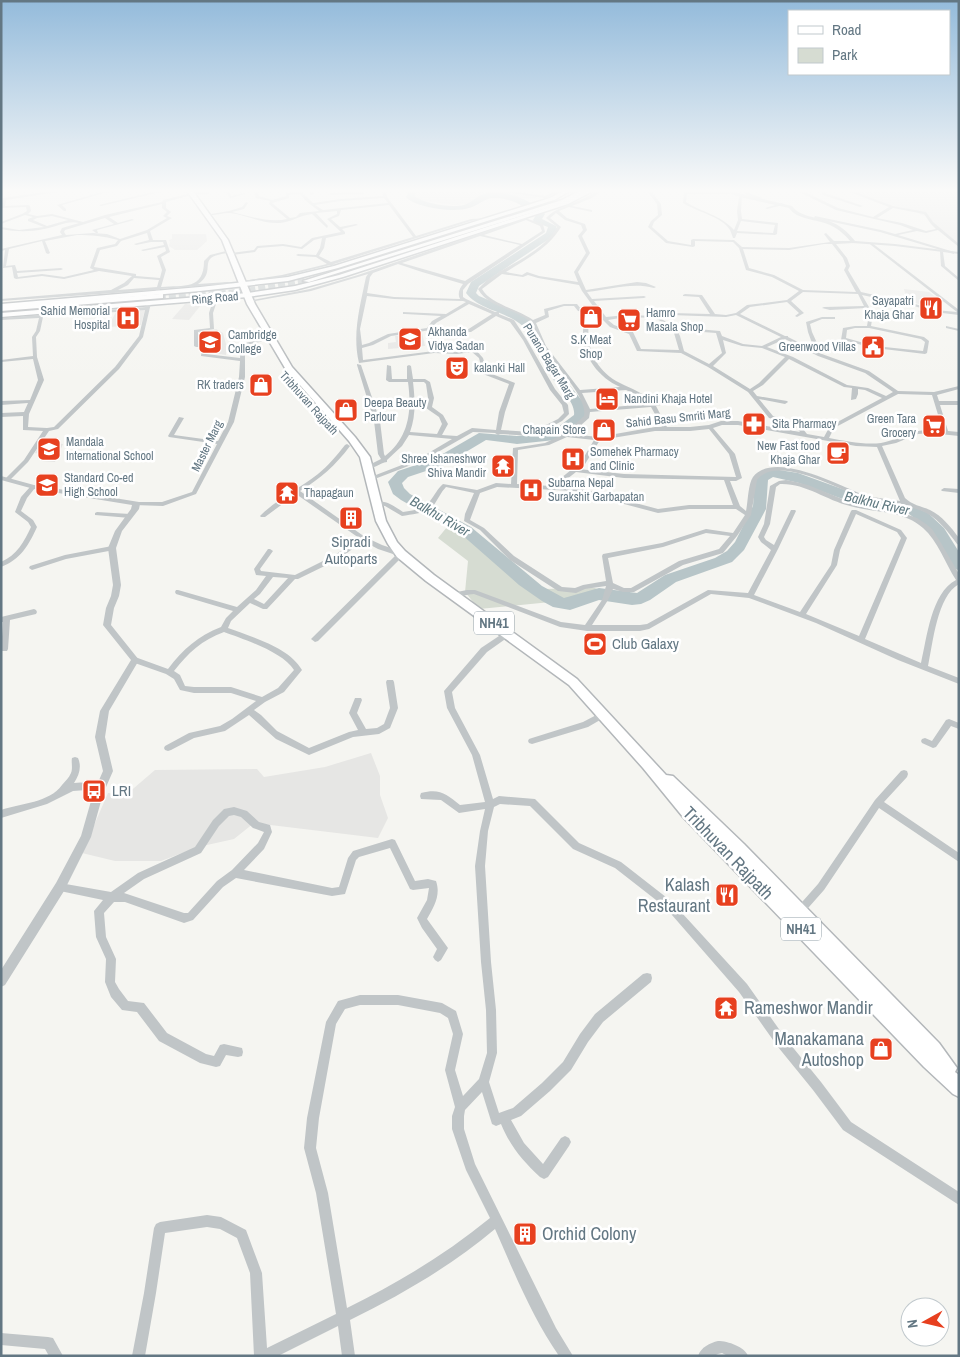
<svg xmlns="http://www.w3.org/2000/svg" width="960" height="1357" font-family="'Archivo Narrow',sans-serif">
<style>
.built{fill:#e6e6e4}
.green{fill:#d6dcd2}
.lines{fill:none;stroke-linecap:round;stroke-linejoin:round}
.river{fill:#b7c5c8;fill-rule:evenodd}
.trunk-tunnel{stroke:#c9cfd0;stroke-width:7;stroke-dasharray:7 3;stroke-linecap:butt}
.primary-casing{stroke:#b3b8bb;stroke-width:3}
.trunk-casing{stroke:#b3b7ba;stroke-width:3}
.minor{fill:#c0c5c7;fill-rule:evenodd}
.tertiary{fill:#c0c5c7;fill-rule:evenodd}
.primary{fill:#fff;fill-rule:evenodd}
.trunk{fill:#fff;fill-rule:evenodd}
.labels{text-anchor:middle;stroke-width:5;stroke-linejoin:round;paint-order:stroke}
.far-street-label{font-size:12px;fill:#637783;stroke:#fff}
.far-poi-label{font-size:12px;fill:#637783;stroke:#fff;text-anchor:start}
.far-water-label{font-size:14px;font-style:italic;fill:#5f7980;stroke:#fff}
.shield{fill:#fff;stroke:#92a0a8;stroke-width:1}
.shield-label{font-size:14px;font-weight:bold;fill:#637783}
.poi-label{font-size:15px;fill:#637783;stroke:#fff;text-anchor:start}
.near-street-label{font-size:18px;fill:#637783;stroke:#fff}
.near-poi-label{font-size:18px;fill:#637783;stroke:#fff;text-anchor:end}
</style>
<rect width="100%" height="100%" fill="#f5f5f1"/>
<g class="built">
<polygon points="417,191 505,191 536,195 536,198 526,199 490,193 468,204 454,205 419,200 414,196"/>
<polygon points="853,191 959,191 959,247 935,228 926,216 921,215 917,211 886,204"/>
<polygon points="172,234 206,234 207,241 197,250 175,250 169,246 170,242 169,240 172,239"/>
<polygon points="904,289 929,292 938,299 931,299 927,306 907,301"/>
<polygon points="185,304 201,305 189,320 172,319"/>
<polygon points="145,309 141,325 108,327 116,312"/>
<polygon points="216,329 223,333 226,344 226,355 207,352 208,343 197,344 199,332"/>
<polygon points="422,333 425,346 388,349 388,343 396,342 395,336"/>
<polygon points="41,441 63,444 55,462 41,461 41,454 35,453"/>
<polygon points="371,753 380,776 380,795 388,818 378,838 254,823 234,839 198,847 161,861 115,861 82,853 108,793 127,794 155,770 257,769 264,777 325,767"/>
</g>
<polygon class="green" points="452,521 499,565 543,589 595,588 611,596 479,609 465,592 468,561 438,538"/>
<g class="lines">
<path class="river" d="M409 191H417L414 196C426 204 450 208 464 205 471 203 477 196 484 194 503 188 533 200 545 214L542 219 556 226 557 230 552 237 479 286 476 293 479 296 515 311 530 320 562 376 584 403 587 410 586 416 564 436 555 440 517 444 486 440 444 465 408 477 402 483 404 488 410 494 471 527 542 586 564 598 599 588 637 593 665 575 715 558 727 551 735 542 753 506 755 480 762 471 773 469 798 473 856 494 909 505 928 513 944 528 959 552V570L954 569 929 529 909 514 848 501 799 483 773 477 768 480 766 509 744 550 732 562 676 582 650 600 641 604 632 605 599 600 570 610 553 607 542 601 519 585 461 534 401 500 393 494 388 482 398 471 434 459 479 433 517 436 548 433 554 430 574 415C576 401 557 387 551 376 544 364 529 329 519 323 503 311 478 309 466 293L471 282 546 233 548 227 534 222 533 220 536 215 533 212C522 205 508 197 494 198 484 198 478 206 469 208 455 213 416 208 406 197Z"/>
<polyline class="trunk-tunnel" points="159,299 243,292 307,281"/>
<g class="primary-casing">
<g id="primary">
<polygon points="563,191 570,191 554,200 338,268 288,281 200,291 1,308 1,304 200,287 288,277 334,266 550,198"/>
<polygon points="586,191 593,191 568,204 343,277 295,290 248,297 1,317 1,313 248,293 295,286 339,275 564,202"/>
</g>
</g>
<g class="trunk-casing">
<g id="trunk">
<polygon points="187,191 193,191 228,240 255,304 292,367 355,437 370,457 386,521 397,542 405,551 434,575 577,679 666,775 673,776 744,844 939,1043 957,1068 955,1072 959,1075 959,1097 953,1094 924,1067 683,817 643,768 569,685 426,581 397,557 388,544 376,521 360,457 349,441 285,368 247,304 222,240"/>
<polygon points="579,191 587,191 566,202 309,282 303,281 562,200"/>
<polygon points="160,294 163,294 163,298 1,311 1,307"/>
</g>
</g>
<g class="minor">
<path d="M52 191H64L6 200 5 206 28 205 30 206 31 211 28 214 37 216 52 214 83 222 105 215 162 202 163 200 191 193 212 191 208 194 191 195 166 202V208L171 212 167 216 172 218 150 231 153 240H166L170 252 161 257 166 270 161 287C184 285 204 290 204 261L210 255 230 250 232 251 231 252C225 254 216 254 211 258 204 264 213 274 198 284L228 282 235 286 233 287 227 284 160 289 159 293 157 294 155 293 156 290 1 301V299L111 290 124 283 132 276 99 271 64 279 42 276 16 279 14 278 12 267 3 268 5 250 1 251V249L62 235 60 232 62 228 79 223C68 220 56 227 44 229 30 232 16 232 1 229V227L19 230 44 227 28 221V219L33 217 25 215 1 224V222L22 214 27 211 26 207 1 208 3 198ZM162 204V208L167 212 163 216 167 218 147 230 120 239 107 234 93 233 66 235 64 232 65 230 105 218 114 224 92 230 96 233H98L97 230 134 220 132 219 118 223 109 217ZM52 216 68 220 47 226 33 220 37 218ZM147 233 149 240 134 244 136 245 151 242H163L164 245 141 250 143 251 165 247 166 251 157 256 162 270 160 278 136 276V274L94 267 100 250 117 246 121 241ZM77 235C91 235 104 236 118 240L115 244 97 248 90 268 94 270 64 277 42 274 18 277 17 273 61 270 63 269 61 268 17 271 15 265 6 266 9 249 42 241 46 253 48 254 50 253 45 241ZM134 278 159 280 157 287 118 290 128 285Z"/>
<polygon points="105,191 112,191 62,205 66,209 66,211 64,211 57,205"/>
<polygon points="157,191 165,191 101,206 99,205"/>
<polygon points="225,191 229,191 231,196 244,193 246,194 230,198"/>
<path d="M254 191H258L259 196 272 200 286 196V193L301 192 313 203 340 199 383 196 382 191H386L387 197 416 236 471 219 489 218 491 219 471 221 334 264 333 266 330 265 282 277 243 283H242V281L282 275 327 264 316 257 298 256 296 255 298 254 316 255 320 248 322 238 314 240 302 249 283 246 258 248 255 252 232 255H231V253L254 250 257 246 283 244 301 247 312 238 341 232 327 219 337 214V211L316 213 328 226 327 228 312 214C300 215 292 222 280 223 263 224 246 215 230 213 223 213 214 215 207 216L205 215 229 211 242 207 246 202 248 203 244 209 232 212C249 216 269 223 287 219L269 204 270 201 256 198ZM300 194 306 201 319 211 300 213 296 217 290 218 272 203 289 198V195ZM384 198 388 203 323 210 315 205 340 201ZM389 205 413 237 331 262 319 256 324 248 326 238 345 234V232L342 229 358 225 356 224 340 227 331 219 339 216 341 210Z"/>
<polygon points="308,191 312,191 314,194 311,195"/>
<polygon points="497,191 510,191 545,196 555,191 561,191 548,197 570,203 568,204 545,198"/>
<path d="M596 191H601L592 198 572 206 592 210V212L569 207 559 211 567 218 585 224 587 230 582 236 590 253 578 272 586 290 637 282 646 283 656 287 654 288C631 282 610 290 587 292L592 299 644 296 646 297 644 298 594 301 606 317 626 315 656 316 671 313 710 314 699 297 683 296V295L685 294 702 295 715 314 726 315 736 313 747 305 787 300 799 291 772 277 746 270 739 248 733 242 695 241V246L693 247 666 243 648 227 651 221 658 215 657 204 647 191H651L661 204 662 215 654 222 652 227 668 241 691 245V240L693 239 734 240 742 247 789 248 830 242 824 234 826 233 834 241H854L856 242 854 243 836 244 847 258 850 266 848 270 861 292 915 304 935 310 957 312 871 245 870 244 872 243 959 310V315L934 312 914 306 862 295 873 314 871 326 924 337 929 341 927 353 925 354 875 348 841 340 843 328 855 326H867L869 314 866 308 830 310 822 308 824 307 864 306 858 294 803 292 791 301 804 313 797 317 795 316 799 313 787 302 750 307 740 314 785 336H788V337L806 346 812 343 808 332 806 322 822 317H835V319H822L810 324 812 332 817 343 810 348 822 354 869 371 898 391 934 392 959 386V389L937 395 939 401H959V405H940L948 431 959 432V436L930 433 918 434 896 443 882 446 905 498C912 505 921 506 930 510 942 516 951 527 959 538V545L957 544C949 533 940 521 928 514 908 503 889 506 868 500 843 492 778 453 757 480L751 515 737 536 723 553 683 565 634 592H623L613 589 608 600 592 625H640L647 624 708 590 748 593 771 550 761 542 758 537 764 524 770 486 779 481 786 480 796 482 808 485 852 503 894 510 917 518 926 524 932 529 941 543 959 574V584C937 596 933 643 928 666L959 678V684L898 660 816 623 749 598 711 594 649 629 640 631H587L560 627 474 594C467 594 459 598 452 597L451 595 452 593 467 590H475L561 622 585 625 602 600 606 586 585 589 576 593 558 591 510 560 480 530 464 521 465 514 474 493 446 487C441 492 438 499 434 505 426 514 413 514 402 516L385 506 376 505 373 503C384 498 394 506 403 512 413 510 424 510 430 501 435 495 437 489 443 484L477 490 496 483 511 484 513 448 545 443 562 435 545 430 533 436 500 434 498 435 495 433 473 432 424 460 372 480H368V478L420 458 452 439 409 435 402 446 387 460V462C379 463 373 470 365 469V467L381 459 378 454 374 421 357 365V364L361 365 380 421 384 454 385 456C409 437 412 411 408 382H389L386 380 387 365 391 366 392 379H407V366L409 365 411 366 413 379H425L430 382 434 398 432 407 443 415 448 424 442 435 457 436 472 428 496 430 499 412 509 384 483 374 479 358 472 352 457 354 434 353 359 363C352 334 360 306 366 277L368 274 311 291 250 302 248 301 310 289 358 275 525 218 543 224 545 232 468 284 463 290V297L466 299 495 312H499V314L514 320 527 340 555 389 568 405 569 414 562 421 549 428 565 433 584 416C588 396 552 363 541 345 537 338 535 327 529 321 515 308 488 308 478 289L487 280 498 273 499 271H501C521 259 545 248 557 227L546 218C560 204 581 203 596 191ZM556 213 565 220 581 225 583 230 578 236 586 253 574 272 578 282 539 276 527 272 522 275 506 272C526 259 548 249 561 227L550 218ZM526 220 540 226 542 231 522 244 484 235ZM480 236 520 245 465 281 402 263ZM824 244H832L843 258 846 266 844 270 856 292 803 290 774 275 749 268 743 249 789 250ZM398 264 422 272 463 284C460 288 457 293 460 299L394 297 367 293 370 277 373 273ZM502 274 523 277 528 275 538 278 579 285 582 291 601 317 590 314 588 310 581 309 577 304H564L544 309 545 315 533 320C520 310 490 304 482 289ZM367 296 394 299 463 301 466 302 446 314 403 312V314H405L441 316 432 321 427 328 388 334 369 343 362 345 360 329ZM469 304 492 314 467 330V332H471L496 316 510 322 523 340 550 390 562 405 564 413 558 419 532 432 501 430 505 412 515 383 487 372 483 358 475 349 457 352 434 351 363 360 362 348 373 345 391 336 431 330 436 323ZM564 306H574L578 311 584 312C586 318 583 325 583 331 582 356 598 377 620 387L580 390 546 346 536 323 549 317 548 311ZM671 315 726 317 736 315 781 337 762 346 743 344 722 336 720 331 674 327 660 318ZM590 317 603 320 610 327 629 334 637 351 681 353 708 367 748 392 769 418 794 425 800 432 738 421H721L709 425 690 427H667L656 406 679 401V399L653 403C644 393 632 389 620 383 594 370 584 344 590 317ZM626 317 655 318 664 323 674 333 679 350 641 349 633 332 614 325 608 320ZM855 328H869L921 339 925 342 923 351 875 346 846 338 847 330ZM677 330 716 333 722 353 709 364 684 351 680 336ZM785 339 818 356 865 373 893 392 886 396 868 388 847 385 793 357 767 347ZM723 340 742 346 762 348 785 357 759 383 750 389 713 366 726 353ZM789 359 844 387 852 388 851 400 856 399 858 394V389L865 390 882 398 830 426 824 437 807 434 798 423 773 416 759 399 785 404 788 402 787 401 757 396 753 391 763 385ZM413 382H424L426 384 428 398 426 408 439 417 442 424 437 434 410 432C416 416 415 399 413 382ZM626 390 641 397 648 404 590 409 582 393ZM898 394 932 395 943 431C933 430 924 429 915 432 903 435 893 441 881 443 864 445 846 441 829 438L834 428ZM651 407 662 427H655L598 437 571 434 589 418 590 412ZM722 425H738L856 446 877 447 900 501C887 499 874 498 862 494 837 485 774 450 753 477 748 484 748 502 746 511L740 506 730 481H736L742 478 735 454 713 428ZM709 429 729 454 736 477 624 474 579 469 585 464 600 440 655 431H690ZM567 437 594 440 581 462 551 486 517 484 518 450 549 445ZM576 472 624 478 724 480 733 505H689L658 509 575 487 558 486ZM780 484C805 483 826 500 850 506 874 513 903 510 923 528 938 541 945 563 956 580 931 593 927 638 921 663L865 639 907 538 901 530 856 510H852L851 511 834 550 831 565 800 612 754 595 778 549 796 511 795 510H791L774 545 766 540 764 537 770 524 776 487ZM497 487 575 491 658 513 689 509H736L745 515 733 533 706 529 662 543 603 554 602 556 606 581 583 585 575 588 562 587 514 556 484 528 470 520 480 493ZM856 514 897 532 901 538 859 636 806 614 837 565 840 550ZM706 533 730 536 719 549 679 561 631 588H624L613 583 608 558 663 547Z"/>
<path d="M684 191 731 192 730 194H687L686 202C701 212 721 215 734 230L738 220 737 211 739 197 742 196 741 211 742 219 778 223 777 234 775 235 737 233 735 238H733C732 235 731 232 730 230 723 217 695 211 683 203ZM741 221 775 225 773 233 737 231Z"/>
<polygon points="743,191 747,191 748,193 762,198 760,199 746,195"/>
<path d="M797 191H803L838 208 873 217 889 207 847 191H853L893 206 926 212 933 222 959 244V247L938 230 926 233 917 231 898 235 954 252V254L880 232 814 218 815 216 881 230 895 234 913 230 900 225 836 210ZM893 208 924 214 931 224 936 229 926 231 902 223 877 218Z"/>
<polygon points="820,191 824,191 825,193 863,206 860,207 823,195"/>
<polygon points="364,192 365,194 331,195 329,194 331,193"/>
<polygon points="782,203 783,205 767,209 765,208"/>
<polygon points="940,251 943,252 945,266 959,278 959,281 941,266"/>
<polygon points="214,297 218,298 213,313 214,329 198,332 198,344 205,344 207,345 206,354 240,358 241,344 271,337 273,338 245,346 245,377 234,422 196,494 163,506 134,505 133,504 136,502 162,502 192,492 217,444 169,437 168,436 179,417 184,418 174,435 218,441 228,422 239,377 240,361 201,356 202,347 196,347 194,346 194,330 210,328 209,313"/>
<path d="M147 302 151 303 143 337 119 369 58 429 49 431 28 462 9 481H5V479L24 460 43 431 23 430V416L1 417V413L24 412 28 403 1 405V401L30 400 38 380 33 359 1 362V360L33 356 32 337 36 331 39 318 1 320V318L146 307ZM145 310 139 336 115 367 54 427 47 428 28 427 29 414 44 380 37 357 36 337 40 331 43 317Z"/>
<polygon points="946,326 959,329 959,331 946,328"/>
<path d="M347 444 350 446C336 465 320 479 300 491L365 537 382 545 403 552 404 554 403 556 318 641 315 642 311 639 396 555 378 549 363 541 339 559 298 579H295L267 609H263L250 603 231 621 228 628C252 637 289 647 302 670L284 692 265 702 254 710 261 715 277 731 309 748 349 732 358 730 349 713 355 698H361L362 700 357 713 366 729 377 728 384 724 390 708 386 682 387 680H393L394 682 398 708 390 728 379 734 353 737 309 755 276 739 249 715 225 731 194 738 171 750 168 751 165 750 164 748 165 746 189 733 220 726 232 719 256 701 231 693H194L180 690 174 679 166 674 132 662 131 660 132 658 135 657 168 669C183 649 198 636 221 627L226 618 233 611 176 594 175 592 176 590H178L237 607 256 590 266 576 256 575 254 569 268 549H270L273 551 260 569 261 571 295 575 335 555 359 538 296 494 265 517H261L260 516C277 499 299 489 318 474 328 466 337 455 345 445ZM273 577 288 578 264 604 254 599 260 594ZM224 632C243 639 283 652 294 670L278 688 262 697 231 687H194L185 686 180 675 174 671C188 653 202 640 224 632Z"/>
<path d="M32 486 35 488 27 498 21 511 33 520 37 527C29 545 20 560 1 567V562C17 555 24 542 31 527L28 522 15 512 21 497 30 487Z"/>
<polygon points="944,488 959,489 959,493 942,491 941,490"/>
<polygon points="97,512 130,514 133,516 130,518 95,515 95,513"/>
<polygon points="112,546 115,548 114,550 66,559 32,570 29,568 30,566 65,555"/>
<polygon points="34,609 36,610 37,612 36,614 10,620 8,649 7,651 1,651 3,622 1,622 1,617"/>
<path d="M508 630 512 633 511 635 487 652 452 692 455 708 480 755 493 799 499 796 535 799 579 843 621 862 671 901 747 984 786 1039 821 1082 851 1122 959 1192V1205L843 1130 813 1090 778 1047 739 992 665 907 615 868 573 849 530 806 500 804 494 807 488 831 485 866 491 962 496 1010 497 1053 489 1082 499 1113 513 1108 542 1083 563 1062 580 1034 595 1014 643 974 647 973 651 974 652 978 651 982 603 1022 588 1042 571 1070 550 1091 521 1116 511 1120 524 1143 543 1164 561 1138 565 1136 569 1138 571 1142 569 1146 548 1177 544 1179 540 1177C523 1161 510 1146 501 1124L496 1126 492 1124 482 1092 465 1110 464 1116V1129L475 1164 556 1328 573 1356H559C532 1317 514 1272 495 1229 451 1266 401 1295 350 1320L355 1356H342L338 1326 278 1356H254L250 1273 237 1238 220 1229 207 1227 165 1233 156 1293 145 1356H132L144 1293 154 1228 156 1224 160 1222 207 1215 221 1217 246 1230 262 1273 267 1348 336 1314 316 1193 304 1148 307 1118 326 1022 338 1001 360 995H398L442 1003 456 1011 463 1034 455 1070 463 1096 479 1079 487 1053 486 1010 481 962 475 866 480 831 485 809 459 813 441 800 421 799 420 796 421 793C440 788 446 794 460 805L485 802 472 755 447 708 444 691 481 648ZM360 1005H398L440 1013 448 1018 453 1034 445 1070 455 1107 452 1116V1129L466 1170 490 1218C446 1254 398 1283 347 1308L328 1193 316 1148 319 1118 336 1024 345 1009Z"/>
<polygon points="604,711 607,712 608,714 607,716 588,727 532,744 529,743 528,741 529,739 532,738 583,722"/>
<polygon points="949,719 959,723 959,729 951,726 936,747 933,748 922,743 921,741 922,739 925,738 932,741 946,720"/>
<path d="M75 757 78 758C82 767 79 775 74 783 86 781 95 784 102 794L101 797C95 799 92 793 87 790L73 791 47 804 1 818V810C21 803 49 803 62 785 65 781 69 778 71 773 73 768 71 762 72 758Z"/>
<polygon points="904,770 907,771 908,774 907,777 884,802 959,853 959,862 879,808 824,890 801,916 798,918 795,916 793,913 795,910 818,884 875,800 901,771"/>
<path d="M234 807 247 811 259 822 270 825 272 832 264 849 244 870 332 888 339 887 348 858 353 851 392 839 395 840 415 881 428 879 436 881C441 895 434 907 427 919L448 948 441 960 438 962 435 960 433 957 437 949 422 928 417 918 427 900 429 888 413 890 410 889 390 848 359 857 356 860 345 894 332 896 236 878 223 887 193 920 184 923 125 902H114L104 913 106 937 116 959 115 982 119 989 128 1001 144 1003 167 1033 206 1054 214 1056 220 1045 224 1044 242 1048 243 1052 242 1056 238 1057 226 1055 220 1066 216 1067 200 1063 159 1041 137 1012 122 1010 111 997 105 982 106 959 96 937 94 911 103 900 60 891 57 890 55 887 57 884 60 883 111 892 138 873 195 847 213 820 224 809ZM234 815 241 817 253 828 264 832 258 843 232 870 217 881 188 913H184L124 893 144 879 201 853 219 826 229 816Z"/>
<polygon points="1,1333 48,1337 53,1338 63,1356 49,1356 45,1349 1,1345"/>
<path d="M718 1341C728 1341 745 1347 748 1356H728L722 1353 718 1354 714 1356H698C701 1347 710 1343 718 1341Z"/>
</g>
<g class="tertiary">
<path d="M723 191H730L792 206C800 217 817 217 829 221 840 225 848 232 855 241L895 244 959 252V254L895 246 852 243C846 236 839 229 830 225 817 219 797 220 789 208L740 197Z"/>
<polygon points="1,476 34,485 139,502 140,504 139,509 122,531 116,548 121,585 119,596 114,608 111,625 139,660 109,711 105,737 113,771 103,794 91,837 64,891 5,985 1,987 1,970 56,883 81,836 93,794 103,771 95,737 100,711 131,660 103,625 106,608 111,596 113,585 108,548 115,531 131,509 132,505 34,489 1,480"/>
</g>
<use href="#primary" class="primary"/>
<use href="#trunk" class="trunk"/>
</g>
<linearGradient id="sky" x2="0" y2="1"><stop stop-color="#94bbdb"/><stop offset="0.5" stop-color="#fafaf9"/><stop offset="1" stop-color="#fafaf9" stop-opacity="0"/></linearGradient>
<rect width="960" height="381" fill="url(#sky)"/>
<defs>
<g id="restaurant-square" transform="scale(1.25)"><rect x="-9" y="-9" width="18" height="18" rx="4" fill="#e7401f" stroke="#fff"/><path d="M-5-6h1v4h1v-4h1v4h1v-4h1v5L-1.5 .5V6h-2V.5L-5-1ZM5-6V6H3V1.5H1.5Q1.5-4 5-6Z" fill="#fff"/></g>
<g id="shop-square" transform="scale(1.25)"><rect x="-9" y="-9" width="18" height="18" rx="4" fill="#e7401f" stroke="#fff"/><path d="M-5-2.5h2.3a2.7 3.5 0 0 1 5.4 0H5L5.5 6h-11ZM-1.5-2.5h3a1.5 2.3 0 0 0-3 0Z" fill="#fff"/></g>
<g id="hospital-square" transform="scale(1.25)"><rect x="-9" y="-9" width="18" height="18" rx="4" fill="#e7401f" stroke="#fff"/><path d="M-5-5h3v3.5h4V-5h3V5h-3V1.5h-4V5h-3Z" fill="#fff"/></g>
<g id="supermarket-square" transform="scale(1.25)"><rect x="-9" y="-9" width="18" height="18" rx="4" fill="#e7401f" stroke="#fff"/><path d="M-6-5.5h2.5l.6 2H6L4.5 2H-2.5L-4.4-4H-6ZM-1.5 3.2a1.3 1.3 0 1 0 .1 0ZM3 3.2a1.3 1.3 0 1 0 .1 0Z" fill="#fff"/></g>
<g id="school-square" transform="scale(1.25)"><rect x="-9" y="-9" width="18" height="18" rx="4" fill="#e7401f" stroke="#fff"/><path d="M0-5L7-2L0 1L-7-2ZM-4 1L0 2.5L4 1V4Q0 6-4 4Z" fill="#fff"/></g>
<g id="university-square" transform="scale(1.25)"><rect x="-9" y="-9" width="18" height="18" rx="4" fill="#e7401f" stroke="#fff"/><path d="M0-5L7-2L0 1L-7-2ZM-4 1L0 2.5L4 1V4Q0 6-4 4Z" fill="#fff"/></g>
<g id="civic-square" transform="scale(1.25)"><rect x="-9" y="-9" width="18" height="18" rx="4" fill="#e7401f" stroke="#fff"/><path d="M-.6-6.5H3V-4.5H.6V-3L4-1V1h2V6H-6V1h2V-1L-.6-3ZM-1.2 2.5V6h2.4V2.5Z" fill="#fff"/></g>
<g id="theatre-square" transform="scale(1.25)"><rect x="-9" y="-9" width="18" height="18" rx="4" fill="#e7401f" stroke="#fff"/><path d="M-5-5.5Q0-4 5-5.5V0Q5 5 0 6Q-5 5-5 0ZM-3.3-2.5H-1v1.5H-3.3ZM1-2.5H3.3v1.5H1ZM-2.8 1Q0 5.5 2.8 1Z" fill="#fff"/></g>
<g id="hotel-square" transform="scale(1.25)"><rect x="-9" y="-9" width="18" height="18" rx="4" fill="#e7401f" stroke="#fff"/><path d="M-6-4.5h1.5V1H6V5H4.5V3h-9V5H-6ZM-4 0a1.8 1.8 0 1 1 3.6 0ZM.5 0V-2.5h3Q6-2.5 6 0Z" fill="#fff"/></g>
<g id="pharmacy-square" transform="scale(1.25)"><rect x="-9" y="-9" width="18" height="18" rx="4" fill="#e7401f" stroke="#fff"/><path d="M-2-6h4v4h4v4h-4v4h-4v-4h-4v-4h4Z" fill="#fff"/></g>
<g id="cafe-square" transform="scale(1.25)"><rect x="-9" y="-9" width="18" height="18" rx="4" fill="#e7401f" stroke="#fff"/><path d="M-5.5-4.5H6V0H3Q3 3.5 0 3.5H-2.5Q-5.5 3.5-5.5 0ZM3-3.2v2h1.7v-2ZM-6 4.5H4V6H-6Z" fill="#fff"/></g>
<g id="temple-square" transform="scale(1.25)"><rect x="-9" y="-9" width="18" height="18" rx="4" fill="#e7401f" stroke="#fff"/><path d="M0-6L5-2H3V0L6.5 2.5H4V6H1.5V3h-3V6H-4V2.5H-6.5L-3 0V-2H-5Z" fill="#fff"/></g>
<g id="building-square" transform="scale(1.25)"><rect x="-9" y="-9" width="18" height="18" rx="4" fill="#e7401f" stroke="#fff"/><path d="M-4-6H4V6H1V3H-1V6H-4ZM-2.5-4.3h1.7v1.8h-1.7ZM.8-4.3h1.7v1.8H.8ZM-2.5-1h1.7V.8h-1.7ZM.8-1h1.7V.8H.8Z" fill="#fff"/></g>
<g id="stadium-square" transform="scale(1.25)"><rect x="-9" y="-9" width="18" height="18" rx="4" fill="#e7401f" stroke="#fff"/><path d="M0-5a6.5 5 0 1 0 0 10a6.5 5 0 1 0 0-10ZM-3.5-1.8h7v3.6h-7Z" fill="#fff"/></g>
<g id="bus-square" transform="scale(1.25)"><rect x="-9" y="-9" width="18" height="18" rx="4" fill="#e7401f" stroke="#fff"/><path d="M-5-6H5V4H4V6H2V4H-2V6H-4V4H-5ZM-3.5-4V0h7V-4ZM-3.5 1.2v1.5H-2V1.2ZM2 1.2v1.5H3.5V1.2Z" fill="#fff"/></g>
</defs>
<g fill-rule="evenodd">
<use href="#restaurant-square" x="931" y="308"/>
<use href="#shop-square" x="591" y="317"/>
<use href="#hospital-square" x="128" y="318"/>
<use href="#supermarket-square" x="629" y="320"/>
<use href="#school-square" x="410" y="339"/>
<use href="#university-square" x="210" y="342"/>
<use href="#civic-square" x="873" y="347"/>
<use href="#theatre-square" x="457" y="368"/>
<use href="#shop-square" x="261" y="385"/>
<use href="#hotel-square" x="607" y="399"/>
<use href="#shop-square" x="346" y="410"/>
<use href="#pharmacy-square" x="754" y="424"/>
<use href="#supermarket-square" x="934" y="426"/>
<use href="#shop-square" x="604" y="430"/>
<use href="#school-square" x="49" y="449"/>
<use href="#cafe-square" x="838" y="453"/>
<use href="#hospital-square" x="573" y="459"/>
<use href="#temple-square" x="503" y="466"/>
<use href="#school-square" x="47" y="485"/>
<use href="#hospital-square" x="531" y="490"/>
<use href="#temple-square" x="287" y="493"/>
<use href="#building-square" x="351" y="518"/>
<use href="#stadium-square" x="595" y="644"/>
<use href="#bus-square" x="94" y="791"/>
<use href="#restaurant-square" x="727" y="895"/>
<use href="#temple-square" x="726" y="1008"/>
<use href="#shop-square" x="881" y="1049"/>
<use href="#building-square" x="525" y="1234"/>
</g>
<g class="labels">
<g class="far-street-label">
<text transform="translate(215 298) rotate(-5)" y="4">Ring Road</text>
<text transform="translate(549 361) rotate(58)" y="4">Purano Bagar Marg</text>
<text transform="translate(309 403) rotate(48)" y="4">Tribhuvan Rajpath</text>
<text transform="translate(678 418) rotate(-6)" y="4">Sahid Basu Smriti Marg</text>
<text transform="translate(207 446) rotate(-64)" y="4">Master Marg</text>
</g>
<g class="far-poi-label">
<text x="914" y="305" text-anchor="end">Sayapatri<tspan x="914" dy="14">Khaja Ghar</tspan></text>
<text x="110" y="315" text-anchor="end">Sahid Memorial<tspan x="110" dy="14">Hospital</tspan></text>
<text x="646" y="317">Hamro<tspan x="646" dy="14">Masala Shop</tspan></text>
<text x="428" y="336">Akhanda<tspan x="428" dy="14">Vidya Sadan</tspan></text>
<text x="228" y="339">Cambridge<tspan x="228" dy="14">College</tspan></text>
<text x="591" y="344" text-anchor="middle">S.K Meat<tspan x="591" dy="14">Shop</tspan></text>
<text x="856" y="351" text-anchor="end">Greenwood Villas</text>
<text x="474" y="372">kalanki Hall</text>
<text x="244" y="389" text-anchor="end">RK traders</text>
<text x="624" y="403">Nandini Khaja Hotel</text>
<text x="364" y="407">Deepa Beauty<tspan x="364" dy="14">Parlour</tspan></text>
<text x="916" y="423" text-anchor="end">Green Tara<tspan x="916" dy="14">Grocery</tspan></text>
<text x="772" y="428">Sita Pharmacy</text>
<text x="586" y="434" text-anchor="end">Chapain Store</text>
<text x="66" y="446">Mandala<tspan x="66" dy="14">International School</tspan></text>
<text x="820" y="450" text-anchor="end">New Fast food<tspan x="820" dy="14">Khaja Ghar</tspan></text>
<text x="590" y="456">Somehek Pharmacy<tspan x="590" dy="14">and Clinic</tspan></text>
<text x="486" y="463" text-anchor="end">Shree Ishaneshwor<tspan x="486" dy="14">Shiva Mandir</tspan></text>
<text x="64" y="482">Standard Co-ed<tspan x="64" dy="14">High School</tspan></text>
<text x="548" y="487">Subarna Nepal<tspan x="548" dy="14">Surakshit Garbapatan</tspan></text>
<text x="304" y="497">Thapagaun</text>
</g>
<g class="far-water-label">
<text transform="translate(877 503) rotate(13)" y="5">Balkhu River</text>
<text transform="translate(440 516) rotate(30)" y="5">Balkhu River</text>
</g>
<g class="shield">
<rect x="474" y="611.5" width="40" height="23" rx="4"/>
<rect x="781" y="917.5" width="40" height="23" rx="4"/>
</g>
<g class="shield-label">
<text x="494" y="628">NH41</text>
<text x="801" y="934">NH41</text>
</g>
<g class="poi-label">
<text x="351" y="547" text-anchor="middle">Sipradi<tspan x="351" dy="17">Autoparts</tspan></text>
<text x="612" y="649">Club Galaxy</text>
<text x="112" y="796">LRI</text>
</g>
<g class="near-street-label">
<text transform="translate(728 853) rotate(46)" y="6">Tribhuvan Rajpath</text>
</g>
<g class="near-poi-label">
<text x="710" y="891">Kalash<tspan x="710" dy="21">Restaurant</tspan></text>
<text x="744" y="1014" text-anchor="start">Rameshwor Mandir</text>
<text x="864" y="1045">Manakamana<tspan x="864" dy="21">Autoshop</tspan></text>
<text x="542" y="1240" text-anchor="start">Orchid Colony</text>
</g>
</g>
<rect width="960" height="1357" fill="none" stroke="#637783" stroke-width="5"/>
<rect x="788" y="10" width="162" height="65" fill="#ffffff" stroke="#c1c9cd"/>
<rect x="798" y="26" width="25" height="8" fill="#ffffff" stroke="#c1c9cd"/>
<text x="832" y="35" font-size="15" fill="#637783">Road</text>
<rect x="798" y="48" width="25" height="15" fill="#d6dcd2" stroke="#c1c9cd"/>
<text x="832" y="60" font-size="15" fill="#637783">Park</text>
<g transform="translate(925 1322) rotate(262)"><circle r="24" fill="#ffffff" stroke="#c1c9cd"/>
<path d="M0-4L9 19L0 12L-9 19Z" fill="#e7401f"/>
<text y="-8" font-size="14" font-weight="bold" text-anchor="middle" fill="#637783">N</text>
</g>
</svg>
